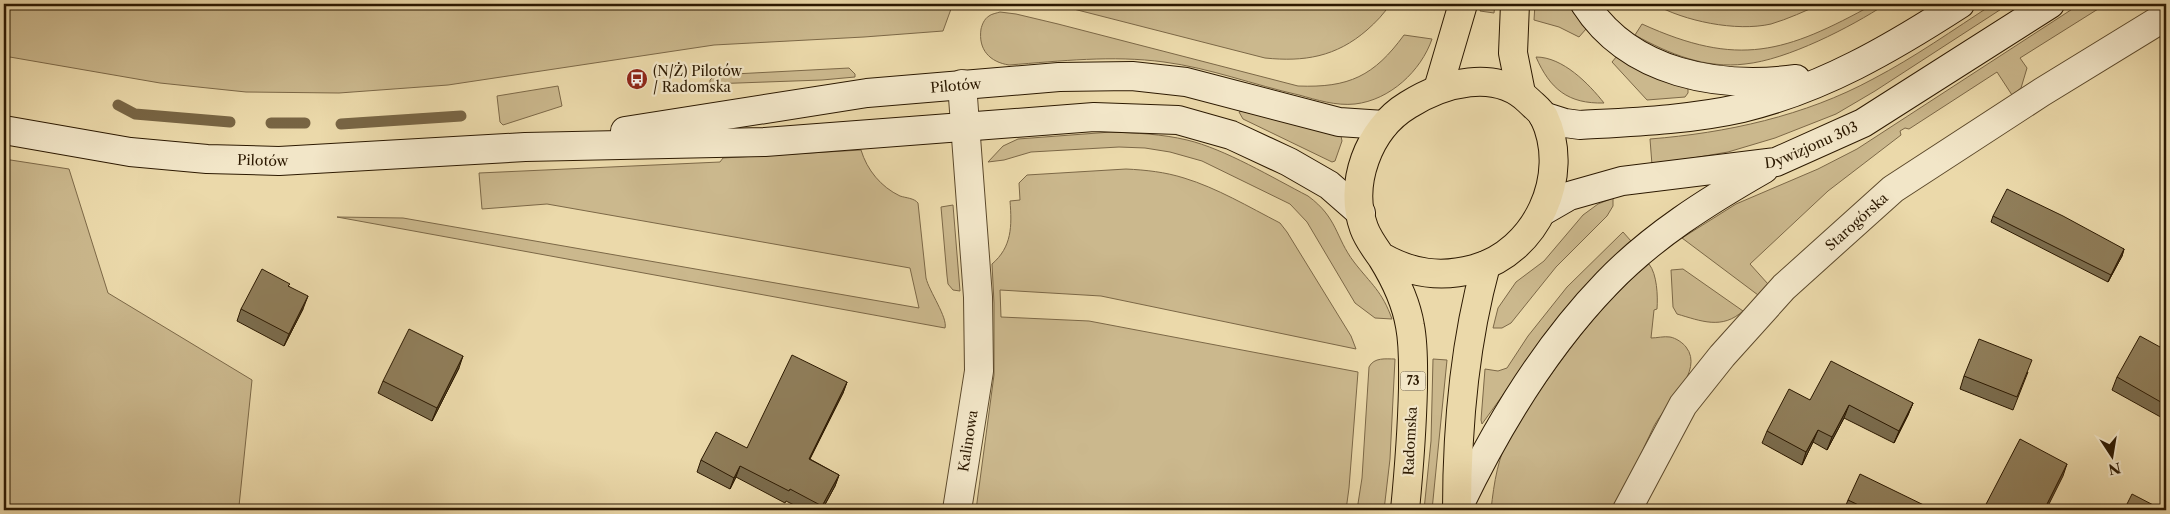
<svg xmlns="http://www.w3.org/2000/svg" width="2170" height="514" font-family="'Libre Caslon Text',serif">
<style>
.green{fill:#cbb88d;stroke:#7c6847}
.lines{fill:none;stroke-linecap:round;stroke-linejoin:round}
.stream{stroke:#786544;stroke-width:11}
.street-casing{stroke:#5c492b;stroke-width:30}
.secondary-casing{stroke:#2c1901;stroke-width:30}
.primary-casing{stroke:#2c1901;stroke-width:30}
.street{stroke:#f2e6c8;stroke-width:28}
.secondary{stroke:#f2e6c8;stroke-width:28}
.primary{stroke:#ebd9aa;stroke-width:28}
.wall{fill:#7b6c4d;stroke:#2c1901}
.shaded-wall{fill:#64583e;stroke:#2c1901}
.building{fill:#8f7d59;stroke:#2c1901}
.labels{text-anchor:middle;stroke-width:4.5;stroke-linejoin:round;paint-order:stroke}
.shield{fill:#f2e6c8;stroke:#67563d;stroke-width:1}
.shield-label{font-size:12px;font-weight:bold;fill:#2c1901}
.poi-label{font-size:14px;fill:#2c1901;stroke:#f2e6c8;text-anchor:start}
.street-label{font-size:14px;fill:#2c1901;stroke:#f2e6c8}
</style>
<rect width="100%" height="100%" fill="#ebd9aa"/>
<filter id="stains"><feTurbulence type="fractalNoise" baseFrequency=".004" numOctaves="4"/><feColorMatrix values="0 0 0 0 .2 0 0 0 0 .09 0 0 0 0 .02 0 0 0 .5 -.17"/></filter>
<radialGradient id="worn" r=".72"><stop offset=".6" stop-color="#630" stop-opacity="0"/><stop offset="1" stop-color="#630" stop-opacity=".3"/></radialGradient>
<g class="green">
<polygon points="4,4 956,4 951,9 943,31 864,37 714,45 448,85 339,93 246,92 160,83 4,56"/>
<path d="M1054 4H1390C1384 14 1376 22 1367 30 1336 57 1304 62 1265 58Z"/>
<polygon points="1481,4 1495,4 1494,13 1480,11"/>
<polygon points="1535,4 1567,4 1586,29 1579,37 1559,27 1534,20"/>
<path d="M1654 4H1821C1805 11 1788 19 1771 24 1736 32 1684 21 1654 4Z"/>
<path d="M1874 4H1886C1851 27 1787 60 1745 64 1706 69 1669 54 1635 35L1642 24C1739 68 1785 53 1874 4Z"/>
<path d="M1993 4H2009L1875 91 1836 114 1775 138 1728 152 1652 165 1650 139C1726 133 1805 116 1873 79 1915 57 1953 30 1993 4Z"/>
<polygon points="2080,4 2106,4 2020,58 2027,68 2021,88 2012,95 1997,72 1909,129 1905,128 1900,131 1901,135 1828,191 1750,264 1768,284 1758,295 1682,238 1736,204 1818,169 1857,149"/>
<path d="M1000 12 1016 14 1058 24 1298 86C1349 88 1374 76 1404 35L1432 39C1421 71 1390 100 1355 104 1336 106 1317 100 1299 95 1254 85 1210 68 1164 62 1112 55 1061 61 1009 65 990 62 978 50 981 29 982 25 984 19 989 16 991 14 997 13 1000 12Z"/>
<polygon points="1617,56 1642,72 1683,86 1688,89 1688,93 1685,97 1647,100 1612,62"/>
<path d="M1536 57C1563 57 1589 84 1604 103 1568 104 1550 89 1536 57Z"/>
<polygon points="849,68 855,74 855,77 822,80 710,84 710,80 715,75"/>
<polygon points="558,86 562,106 503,125 500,122 497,96"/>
<polygon points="1242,111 1341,136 1342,141 1335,161 1332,162 1243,119 1239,112"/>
<path d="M1111 132C1136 133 1162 134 1187 140 1225 149 1273 178 1308 196 1338 218 1335 237 1354 262 1371 284 1382 291 1392 319L1375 318 1355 303 1307 222 1290 204 1202 161 1170 152 1145 148 1119 147 1031 152 1004 160 988 162 1003 146 1018 139Z"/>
<path d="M861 150C867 170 881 187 900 196 906 198 914 198 918 203L926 278C929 291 948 318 945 328L337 217 403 218 919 308 910 268 547 204 482 209 479 173 720 162 723 158Z"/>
<polygon points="4,159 69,169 108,293 252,380 239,506 237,510 4,510"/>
<path d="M1126 169C1146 170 1165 172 1184 178 1217 188 1249 207 1280 223L1287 232 1351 336 1356 349 1101 296 1000 290 1001 317 1089 321 1358 372 1349 488 1346 510H976L994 375V303L992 264C1012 247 1012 226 1010 201L1020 200 1019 183 1027 175Z"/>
<polygon points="1613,198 1613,206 1607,216 1556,267 1511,323 1502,328 1493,328 1498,308 1516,282 1544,261 1583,215 1598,204"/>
<polygon points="953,205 960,291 953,290 948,284 947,276 941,207"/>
<polygon points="1623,232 1631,241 1600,270 1564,310 1482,424 1481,420 1485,369 1498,371 1507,368 1528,336 1567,287"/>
<path d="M1649 264C1657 274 1658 296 1657 309L1654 310 1651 338C1657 338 1664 336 1670 337 1676 338 1683 343 1686 347 1705 371 1665 405 1654 426 1640 453 1631 483 1617 510H1491C1494 482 1498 457 1511 432 1553 372 1592 311 1649 264Z"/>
<path d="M1683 269 1743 311C1722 330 1701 321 1677 314L1673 307 1671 270Z"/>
<path d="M1395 359 1390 459 1384 510H1357L1362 478 1369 367C1374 357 1386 359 1395 359Z"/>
<polygon points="1433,359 1447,360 1432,510 1424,510 1431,441"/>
</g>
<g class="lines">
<g class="stream">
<polyline points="118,105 135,114 230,122"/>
<polyline points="271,123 305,123"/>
<polyline points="341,124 461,116"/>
</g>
<g class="street-casing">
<g id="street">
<path id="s1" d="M957 510 979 371 978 297 962 84"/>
<path id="s2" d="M1627 510 1683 405 1722 356 1784 287 1893 189 2042 92 2166 16"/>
</g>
</g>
<g class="secondary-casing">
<g id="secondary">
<path d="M1585 4C1630 74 1719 89 1796 79"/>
<path d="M1543 116 1565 123 1580 125C1633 122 1689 120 1742 108 1822 89 1892 48 1960 4"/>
<path id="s3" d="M4 130 130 152 207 159 279 161 525 147 765 142 1094 117 1178 120 1231 135 1289 162 1329 185 1361 213"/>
<path id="s4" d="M625 131 867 93 1059 77 1132 76 1186 82 1339 122 1384 125"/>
<path id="s5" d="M1543 211 1569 196 1622 181 1776 162 1863 123 2050 4"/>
<path d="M1457 510C1495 430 1545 347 1607 283 1652 236 1708 201 1764 169"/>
</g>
</g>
<g class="primary-casing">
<g id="primary">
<polyline points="1515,4 1513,53 1521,93"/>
<polyline points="1438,89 1463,4"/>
<path d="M1382 257C1412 274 1441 278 1474 269 1536 252 1572 176 1544 117 1541 111 1534 106 1529 101 1496 68 1443 83 1408 105 1368 129 1348 185 1364 228 1368 239 1375 248 1382 258 1395 279 1406 302 1410 326 1414 347 1413 367 1413 388 1412 429 1409 469 1405 510"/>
<path d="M1457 510C1457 428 1464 345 1486 265"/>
</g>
</g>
<use href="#street" class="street"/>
<use href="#secondary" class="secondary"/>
<use href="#primary" class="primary"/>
</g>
<g class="wall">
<polygon points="1993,216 2124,249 2122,256 2108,282 1991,222"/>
<polygon points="289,286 303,309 284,346 237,321 241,309"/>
<polygon points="2160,347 2166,347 2166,420 2112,390 2117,377"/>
<polygon points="459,368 432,421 378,393 383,381"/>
<polygon points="2028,372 2013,410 1960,389 1964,376"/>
<polygon points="847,382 843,393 810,459 839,475 835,486 822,510 804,510 786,501 785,503 736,477 730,489 697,472 701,460 747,448"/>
<polygon points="1810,400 1913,403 1908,415 1894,443 1844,418 1827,450 1813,442 1802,465 1762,443 1767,431"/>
<polygon points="1848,500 1934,510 1844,510"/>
</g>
<g class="shaded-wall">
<polygon points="2124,249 2122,256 2108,282 2111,275"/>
<polygon points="308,296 303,309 284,346 289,334"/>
<polygon points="463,356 459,368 432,421 437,408"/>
<polygon points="847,382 843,393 804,470 809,459"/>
<polygon points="1913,403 1908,415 1894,443 1899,431"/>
<polygon points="1849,405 1844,418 1827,450 1832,437"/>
<polygon points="1818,430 1813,442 1802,465 1806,452"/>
<polygon points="2067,464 2063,476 2046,510 2044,510"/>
<polygon points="740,466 736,477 730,489 734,478"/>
<polygon points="839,475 835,486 822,510 820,510"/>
</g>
<g class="building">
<polygon points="2007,189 2063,216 2124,249 2111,275 1993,216"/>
<polygon points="262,269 290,284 288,286 308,296 289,334 241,309"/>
<polygon points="409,329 463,356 437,408 383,381"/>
<polygon points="2140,336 2160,347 2162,345 2166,347 2166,405 2117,377"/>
<polygon points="1979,339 2032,360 2017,397 1964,376"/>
<polygon points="792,355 847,382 809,459 839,475 822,506 790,489 789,491 740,466 734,478 701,460 716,432 747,448"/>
<polygon points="1831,361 1913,403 1899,431 1849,405 1832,437 1818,430 1806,452 1767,431 1789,389 1810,400"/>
<polygon points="2020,439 2067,464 2044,510 1983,510"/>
<polygon points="1860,474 1934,510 1869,510 1848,500"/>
<polygon points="2132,494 2161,509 2161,510 2124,510"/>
</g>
<defs>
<g id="bus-disc" transform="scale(1.125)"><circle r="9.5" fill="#8f2418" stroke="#f2e6c8"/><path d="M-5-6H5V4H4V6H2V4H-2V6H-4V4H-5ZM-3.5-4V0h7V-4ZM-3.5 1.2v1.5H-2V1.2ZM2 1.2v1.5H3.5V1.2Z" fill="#fff"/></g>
</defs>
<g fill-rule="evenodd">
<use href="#bus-disc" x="637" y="79"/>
</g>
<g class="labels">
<rect class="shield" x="1400.5" y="371.5" width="25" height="19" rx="4"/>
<g class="shield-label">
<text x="1413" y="385">73</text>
</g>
<g class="poi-label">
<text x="653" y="76">(N/Ż) Pilotów<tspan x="653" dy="16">/ Radomska</tspan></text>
</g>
<g class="street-label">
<text dy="5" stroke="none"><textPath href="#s4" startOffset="334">Pilotów</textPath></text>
<text dy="5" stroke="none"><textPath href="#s5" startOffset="279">Dywizjonu 303</textPath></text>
<text dy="5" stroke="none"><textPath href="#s3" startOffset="261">Pilotów</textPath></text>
<text dy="5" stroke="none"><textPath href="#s2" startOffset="372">Starogórska</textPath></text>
<text dy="5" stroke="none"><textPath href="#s1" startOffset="70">Kalinowa</textPath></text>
<text transform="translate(1410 441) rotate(-87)" y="5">Radomska</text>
</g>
</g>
<rect width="2170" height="514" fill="none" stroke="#ebd9aa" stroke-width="20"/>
<rect x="5" y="5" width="2160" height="504" fill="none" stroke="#2c1901" stroke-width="2.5"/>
<rect x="10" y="10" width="2150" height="494" fill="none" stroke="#2c1901"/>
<g transform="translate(2112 456) rotate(168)" stroke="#f2e6c8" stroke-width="4" paint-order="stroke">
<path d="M0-4L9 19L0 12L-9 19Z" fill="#2c1901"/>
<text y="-8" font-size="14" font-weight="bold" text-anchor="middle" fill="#2c1901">N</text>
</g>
<rect width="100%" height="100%" filter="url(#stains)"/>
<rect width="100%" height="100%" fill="url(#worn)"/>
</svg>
